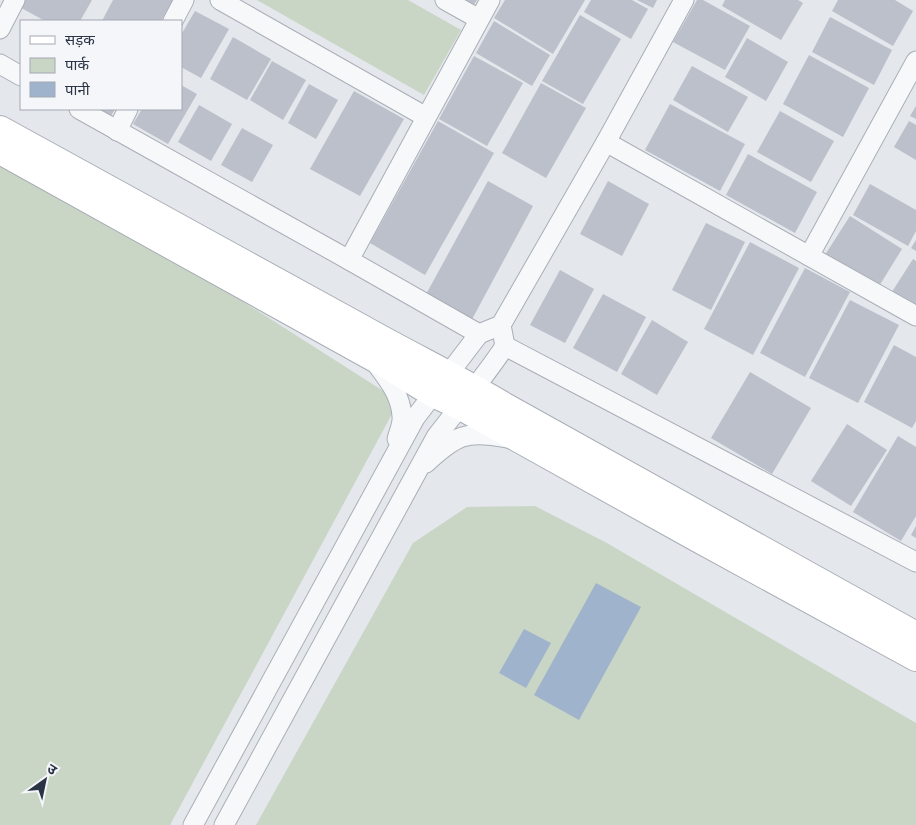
<svg xmlns="http://www.w3.org/2000/svg" width="916" height="825" font-family="Ubuntu,'Noto Sans Devanagari',sans-serif">
<style>
.green{fill:#c9d6c5}
.water{fill:#9fb4cc}
.building{fill:#bbc0ca}
.lines{fill:none;stroke-linecap:round;stroke-linejoin:round}
.minor-casing{stroke:#a9aeb7;stroke-width:21}
.secondary-casing{stroke:#a9aeb7;stroke-width:28}
.minor{stroke:#f7f8fa;stroke-width:19}
.secondary{stroke:#fff;stroke-width:26}
</style>
<rect width="100%" height="100%" fill="#e4e7ec"/>
<g class="green">
<polygon points="257,0 408,0 461,30 424,95"/>
<polygon points="0,148 60,185 399,401 170,825 0,825"/>
<polygon points="535,506 605,542 916,723 916,825 256,825 413,543 467,507"/>
</g>
<g class="water">
<polygon points="596,583 641,607 579,720 534,695"/>
<polygon points="524,629 551,643 526,688 499,673"/>
</g>
<g class="building">
<polygon points="19,0 92,0 80,21 45,21 16,5"/>
<polygon points="113,0 173,0 161,21 102,21"/>
<polygon points="451,0 477,0 470,11"/>
<polygon points="505,0 585,0 553,54 494,18"/>
<polygon points="591,0 632,0 648,9 631,39 584,12"/>
<polygon points="637,0 657,0 653,8"/>
<polygon points="697,0 703,0 750,26 725,70 673,42"/>
<polygon points="725,0 798,0 803,3 781,40 722,6"/>
<polygon points="838,0 895,0 913,11 893,46 832,11"/>
<polygon points="195,11 229,29 201,78 181,67 181,35"/>
<polygon points="580,15 621,39 583,104 542,81"/>
<polygon points="830,17 892,50 874,85 812,52"/>
<polygon points="494,21 550,55 532,86 476,53"/>
<polygon points="233,37 271,59 247,100 210,79"/>
<polygon points="747,38 788,62 766,101 725,77"/>
<polygon points="809,55 869,88 843,137 783,104"/>
<polygon points="474,56 523,83 487,146 439,119"/>
<polygon points="272,61 306,80 283,120 250,100"/>
<polygon points="692,66 748,97 728,132 673,100"/>
<polygon points="541,83 586,108 546,178 502,153"/>
<polygon points="309,84 338,100 316,139 288,123"/>
<polygon points="181,85 197,94 168,144 133,124 142,109 181,109"/>
<polygon points="354,91 404,119 360,196 310,169"/>
<polygon points="670,104 745,144 720,191 645,150"/>
<polygon points="199,105 232,124 211,161 178,142"/>
<polygon points="916,106 916,119 910,116"/>
<polygon points="98,109 115,109 111,116"/>
<polygon points="780,111 834,141 811,182 757,152"/>
<polygon points="438,121 494,153 425,275 370,243"/>
<polygon points="909,121 916,125 916,160 894,147"/>
<polygon points="242,128 273,145 252,182 221,165"/>
<polygon points="748,154 817,192 795,233 726,195"/>
<polygon points="488,181 533,206 470,323 424,298"/>
<polygon points="608,181 649,204 622,256 580,234"/>
<polygon points="870,184 916,210 916,231 908,246 853,215"/>
<polygon points="850,216 902,249 876,291 823,258"/>
<polygon points="706,223 745,242 711,310 672,290"/>
<polygon points="916,240 916,251 911,248"/>
<polygon points="750,242 799,268 753,355 704,329"/>
<polygon points="913,259 916,261 916,312 890,295"/>
<polygon points="805,268 850,292 805,377 760,353"/>
<polygon points="560,270 594,289 565,343 530,325"/>
<polygon points="603,294 646,317 617,372 573,348"/>
<polygon points="850,300 899,325 858,403 809,378"/>
<polygon points="652,320 688,342 657,395 621,374"/>
<polygon points="894,345 916,357 916,421 912,428 864,402"/>
<polygon points="750,372 811,408 772,474 711,438"/>
<polygon points="847,424 887,450 851,506 811,481"/>
<polygon points="898,436 916,447 916,516 901,541 853,512"/>
<polygon points="916,526 916,538 911,535"/>
</g>
<g class="lines">
<g class="minor-casing">
<g id="minor">
<polyline points="220,0 426,117"/>
<polyline points="445,0 479,19"/>
<polyline points="173,21 184,0"/>
<polyline points="0,29 15,0"/>
<polyline points="0,64 21,76"/>
<polyline points="79,109 349,260 490,0"/>
<polyline points="117,131 128,109"/>
<polyline points="606,142 916,316"/>
<polyline points="809,256 916,61"/>
<polyline points="349,260 479,334"/>
<polyline points="505,346 916,562"/>
<path d="M375 362C387 378 401 395 402 416 403 423 399 432 397 439"/>
<path d="M426 463C456 435 466 430 507 438"/>
<polyline points="193,825 415,418 479,334 501,325 606,142 684,0"/>
<path d="M224 825 436 437C459 407 484 378 505 346L501 325"/>
</g>
</g>
<g class="secondary-casing">
<g id="secondary">
<path d="M0 129C121 196 243 262 364 329 410 355 458 378 503 405L916 635"/>
<polyline points="0,151 384,364 433,394 459,406 696,538 916,658"/>
</g>
</g>
<use href="#minor" class="minor"/>
<use href="#secondary" class="secondary"/>
</g>
<rect x="20" y="20" width="162" height="90" fill="#f4f6f9" stroke="#a4a8b1"/>
<rect x="30" y="36" width="25" height="8" fill="#ffffff" stroke="#a4a8b1"/>
<text x="65" y="45" font-size="15" fill="#2b3445">सड़क</text>
<rect x="30" y="58" width="25" height="15" fill="#c9d6c5" stroke="#a4a8b1"/>
<text x="65" y="70" font-size="15" fill="#2b3445">पार्क</text>
<rect x="30" y="82" width="25" height="15" fill="#9fb4cc" stroke="#a4a8b1"/>
<text x="65" y="95" font-size="15" fill="#2b3445">पानी</text>
<g transform="translate(45 780) rotate(33)" stroke="#f4f6f9" stroke-width="4" paint-order="stroke">
<path d="M0-4L9 19L0 12L-9 19Z" fill="#2b3445"/>
<text y="-8" font-size="14" font-weight="bold" text-anchor="middle" fill="#2b3445">उ</text>
</g>
</svg>
